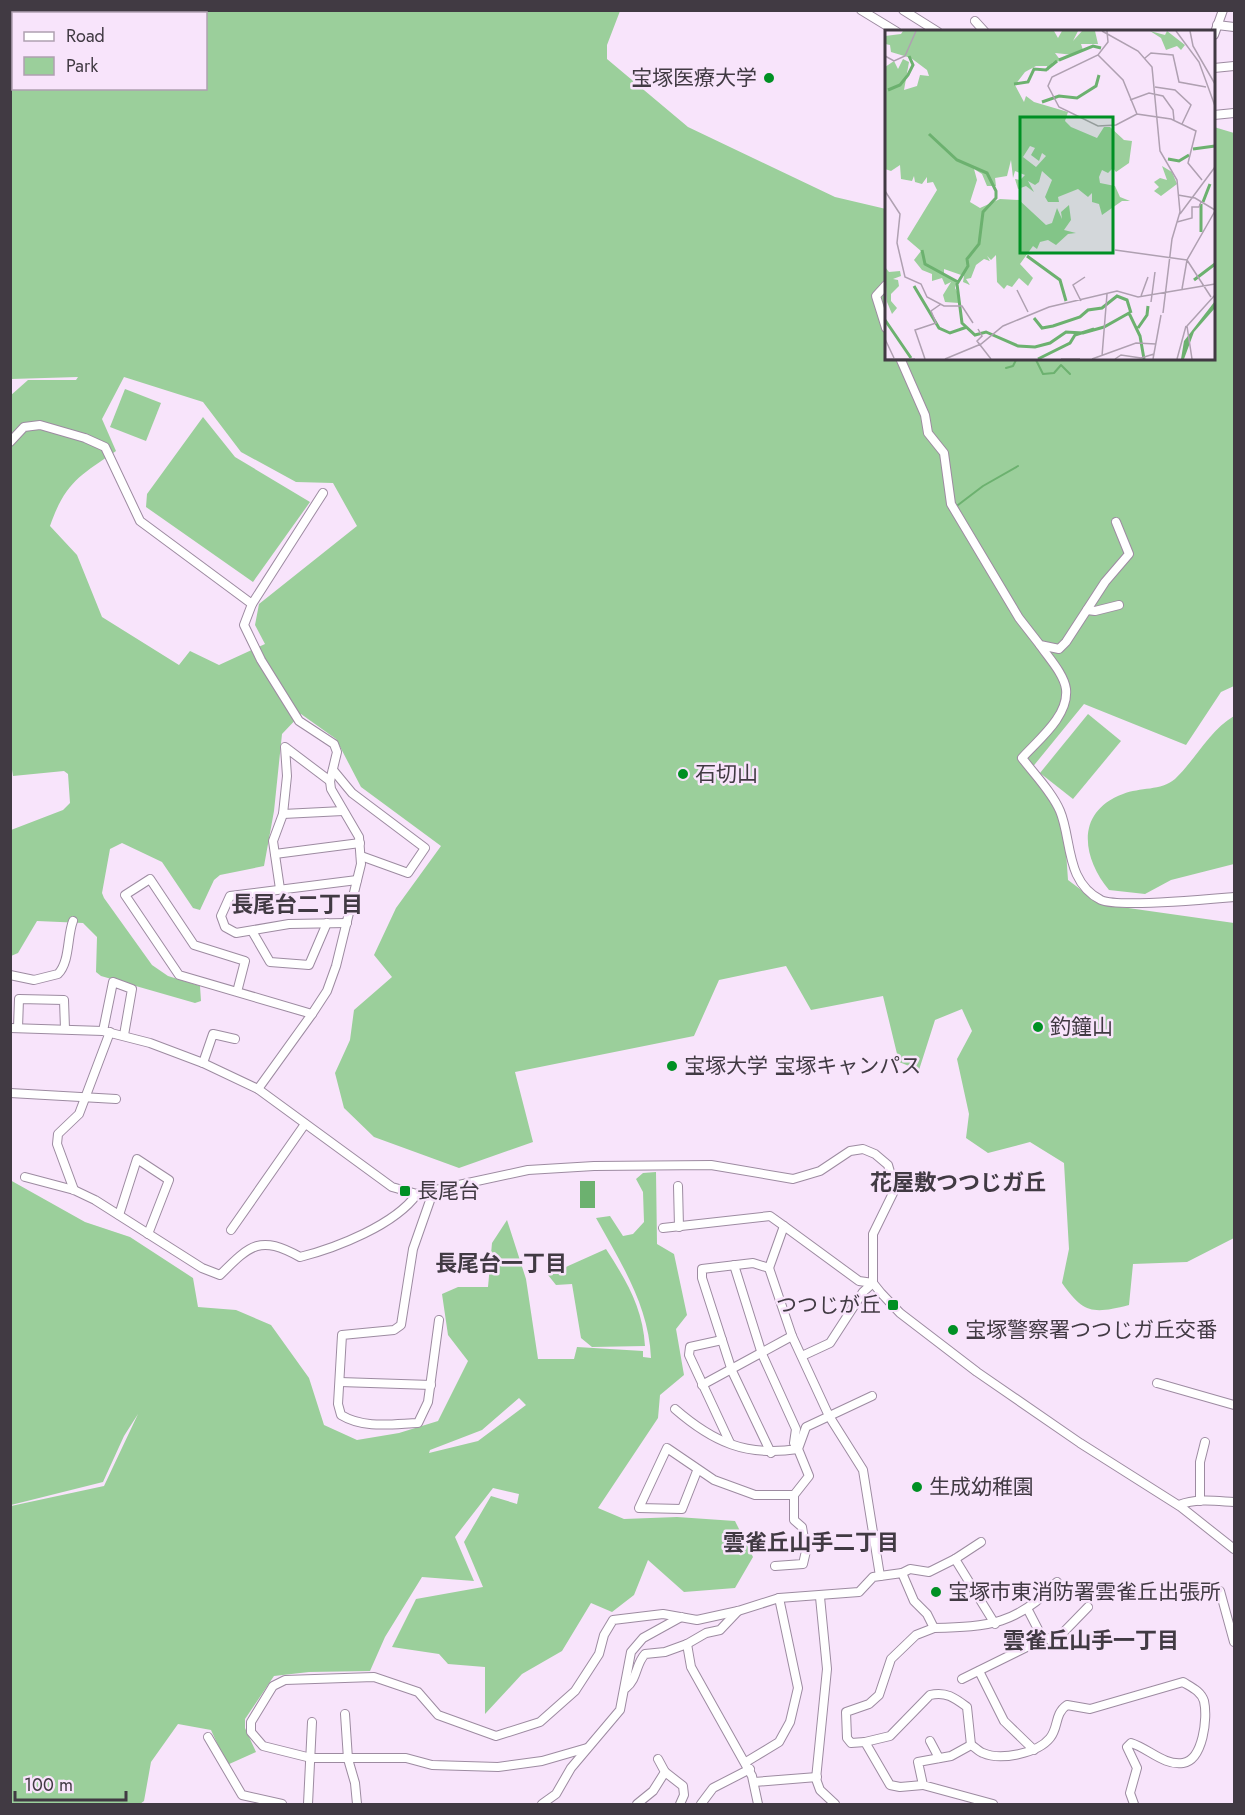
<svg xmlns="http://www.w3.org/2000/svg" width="1245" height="1815" font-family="Jost,'Noto Sans JP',sans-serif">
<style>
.green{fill:#9bcf9b;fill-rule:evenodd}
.water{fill:#6cb16f}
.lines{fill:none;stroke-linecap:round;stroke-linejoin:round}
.stream{stroke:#6cb16f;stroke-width:2}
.minor-casing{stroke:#9d8ba1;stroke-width:10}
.minor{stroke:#fff;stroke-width:8}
.poi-dot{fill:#009024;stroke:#f8e4fb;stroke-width:2}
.labels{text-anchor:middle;stroke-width:5;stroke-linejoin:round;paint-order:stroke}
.poi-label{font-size:21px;fill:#413a43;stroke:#f8e4fb;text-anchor:start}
.neighbourhood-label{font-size:22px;font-weight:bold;fill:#413a43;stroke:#f8e4fb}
.inset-river{fill:none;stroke:#6cb16f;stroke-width:3}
.inset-road{fill:none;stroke:#afa0b1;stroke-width:1.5}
.view{fill:#009024;fill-opacity:0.15;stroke:#009024;stroke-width:3}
.inset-edge{fill:none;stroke:#413a43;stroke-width:3}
</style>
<rect width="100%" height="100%" fill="#f8e4fb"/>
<g class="green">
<path d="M11 11H620L607 45V59L688 127 835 197 886 209V358H1214V127L1234 133V686L1221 692 1186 745 1084 704 1031 769 1063 808 1068 880 1100 904 1234 923V1238L1187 1262 1133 1264 1129 1305C1093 1314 1084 1314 1062 1283L1069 1249 1064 1163 1030 1142 988 1153 966 1138 969 1114 957 1059 972 1031 962 1009 935 1020 919 1070 899 1062 883 996 811 1010 786 966 719 980 694 1036 515 1072 533 1142 459 1168 374 1137 344 1108 335 1073 350 1040 354 1010 392 977 374 955 396 908 441 846 361 787 336 739 301 714 282 734 274 811 264 866 220 875 214 880 200 910 193 908 162 862 122 843 110 849 102 893 104 898 152 965 168 976 200 986 201 1001 195 1003 101 976 96 972 97 937 83 923 37 921 18 953 11 956V830L63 810 70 803 68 774 64 771 13 776 11 763 10 396 28 380H76L78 377 11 379ZM14 14H206V88H14ZM124 377 203 402 241 452 296 482 333 483 357 526 259 604 255 625 265 644 219 665 190 651 179 665 102 617 77 555 50 526C65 483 79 476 116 451L102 419Z"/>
<polygon points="125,389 161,403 146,441 110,427"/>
<polygon points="203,417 235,457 310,502 253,582 146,507 147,494"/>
<polygon points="1088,714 1121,741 1073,799 1040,773"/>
<path d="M1234 716V864L1171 880 1145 894 1109 890C1082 857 1075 812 1123 794 1140 787 1161 791 1175 779 1195 760 1210 730 1234 716Z"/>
<path d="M656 1172 657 1244 674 1254 687 1315 676 1329 684 1375 660 1395 658 1418 598 1508 624 1519 677 1517 735 1521 753 1557 735 1588 684 1592 648 1560 634 1595 612 1612 591 1603 562 1651 522 1674 485 1714V1667L448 1664 439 1654 392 1647 416 1599 483 1587 464 1542 491 1496 517 1504 519 1494 493 1488 455 1537 474 1581 422 1577 385 1637 370 1671 309 1672 274 1676 245 1719V1728L256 1752 227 1765 211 1730 178 1724 151 1762 144 1801 140 1804H11V1506L104 1486 138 1414 124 1436 103 1482 11 1505 10 1180 85 1222 130 1237 193 1278 198 1307 236 1310 271 1325 309 1378 324 1425 357 1440 399 1433 438 1421 468 1361 448 1335 442 1294 458 1287H488L492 1243 507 1220 526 1279 538 1359H574L577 1347 643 1351V1357L651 1358C649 1306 621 1263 596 1218L610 1216 623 1236 633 1234 644 1222 643 1192 636 1179 643 1173ZM519 1398 526 1405 478 1441 429 1453 430 1450 482 1430Z"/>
<path d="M606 1249C626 1280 643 1308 645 1346L592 1347 581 1338 572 1284 556 1285 548 1275Z"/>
</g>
<rect class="water" x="580" y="1181" width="15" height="27"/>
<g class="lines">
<g class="stream">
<polyline points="1035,358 1043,374 1054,373 1061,365 1070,374"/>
<polyline points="1006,368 1013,366 1017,358"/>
<polyline points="958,505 983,486 1018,466"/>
</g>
<g class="minor-casing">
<g id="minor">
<polyline points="861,10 897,32"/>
<polyline points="903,10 938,32"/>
<polyline points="975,21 985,32"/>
<polyline points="1217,25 1234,27"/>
<polyline points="1214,35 1223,10"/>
<polyline points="10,46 14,42"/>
<polyline points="1214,68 1234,66"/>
<polyline points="1214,115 1234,113"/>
<polyline points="886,285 876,296 886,328"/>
<polyline points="900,358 925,415 928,433 944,453 951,504 1019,618 1040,645 1059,649 1066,642 1105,582 1129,554 1116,522"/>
<polyline points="10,442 24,427 40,425 85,438 105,447 140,521 252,604"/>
<polyline points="1087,610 1095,611 1119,605"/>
<path d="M1040 645C1048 657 1064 674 1066 689 1069 716 1038 740 1022 758 1034 774 1052 792 1060 811 1072 839 1065 882 1101 900 1118 908 1211 899 1234 897"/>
<polyline points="333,770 352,793 425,848 408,873 361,856"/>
<polyline points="283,814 343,811"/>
<polyline points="275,854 360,843"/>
<polyline points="280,889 273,841 283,814 287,776 285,747 330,781"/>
<polyline points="347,923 289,924 236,933 225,927 221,916 230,896 357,880"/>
<polyline points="252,931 270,962 309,965 327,923"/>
<path d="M10 975 34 980 58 974C70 962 67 936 73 921"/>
<polyline points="237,992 245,961 194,945 150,879 125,895 179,975 312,1014"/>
<polyline points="10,1028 103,1031 150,1043 203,1063 258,1089 392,1187 417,1194 528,1170 594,1166 711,1165 793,1179 820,1171 850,1151 863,1149 875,1154 888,1165 895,1189 873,1234 873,1283 881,1293 900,1313 977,1372 1080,1443 1181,1507 1234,1549"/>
<polyline points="18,1028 19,999 64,1000 65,1029"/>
<polyline points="103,1031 113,982 132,989 124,1035"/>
<polyline points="203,1063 213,1034 235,1039"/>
<polyline points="258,1089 312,1014 327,991 336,966 361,864 359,837 331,789 330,781 337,752 334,744 299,721 261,660 244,625 252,604 323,493"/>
<polyline points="10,1093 116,1099"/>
<path d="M25 1177 74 1190 95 1200 202 1268 220 1275C251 1244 260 1235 300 1257 336 1248 395 1225 417 1194"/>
<polyline points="678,1186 679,1227"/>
<polyline points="74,1190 57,1144 58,1134 79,1114 110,1032"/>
<path d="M433 1192 413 1249 401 1325 394 1330 342 1335 338 1404 341 1415C364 1429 392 1424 418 1423L428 1402 439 1320"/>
<polyline points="119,1215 137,1159 169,1180 148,1234"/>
<polyline points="663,1228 770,1216 784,1226"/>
<polyline points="231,1230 305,1124"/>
<polyline points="769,1268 784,1226 859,1281 873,1283"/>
<polyline points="722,1340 690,1347 689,1355 730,1443"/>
<polyline points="802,1356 830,1343 863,1292 873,1283"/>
<polyline points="340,1382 431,1385"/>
<polyline points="1157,1383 1234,1405"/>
<polyline points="702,1385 792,1336"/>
<path d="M675 1409C713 1442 746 1457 798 1449L794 1443 796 1429 762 1354 734 1265"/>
<polyline points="771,1453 732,1371 702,1278 702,1269 753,1263 769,1268 792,1336 829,1416 863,1470 880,1576"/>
<polyline points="697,1471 682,1509 639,1508 667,1448 714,1480 755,1495 794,1495"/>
<polyline points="1200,1501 1200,1462 1205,1442"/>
<path d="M1179 1505C1197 1498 1216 1501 1234 1502"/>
<polyline points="955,1559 981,1542"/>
<polyline points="775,1566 803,1564 806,1551 802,1527 794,1520 794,1495 809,1476 798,1449 806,1427 872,1396"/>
<polyline points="902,1573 910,1569 929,1572 955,1559 995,1624"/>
<polyline points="1220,1591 1234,1642"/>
<polyline points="820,1597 827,1669 816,1779 820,1790 835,1804"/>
<polyline points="1028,1610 1043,1639"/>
<polyline points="687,1644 691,1667 752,1776 758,1804"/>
<polyline points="979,1671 1004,1721 1034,1750"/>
<polyline points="962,1679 1043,1639 1048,1638 1053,1643 1088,1607"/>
<path d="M626 1688C638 1678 635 1665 645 1654L665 1652 687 1644 706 1633 720 1630 738 1611"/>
<polyline points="345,1714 348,1759 355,1783 357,1804"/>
<polyline points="208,1737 242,1795 282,1804"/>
<polyline points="930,1741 939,1758"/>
<path d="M865 1742 890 1736 930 1695C946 1691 955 1698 967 1707L971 1745"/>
<path d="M587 1748 542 1761 498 1767 432 1765 406 1758H311L263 1746 251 1732V1722L273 1686 285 1680 374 1677 418 1692 438 1715 496 1736 540 1722 575 1691 599 1654 604 1635 613 1620 663 1614 697 1620 738 1611 779 1598 859 1592 873 1577 902 1573 914 1601 927 1614 934 1628C989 1627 1018 1624 1057 1582"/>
<polyline points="746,1762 779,1742 790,1722 798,1688 779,1598"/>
<polyline points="665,1772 683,1786 684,1795 680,1804"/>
<polyline points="754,1782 817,1777"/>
<polyline points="923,1785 900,1787 890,1785 865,1742 851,1743 847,1738 846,1712 869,1704 879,1695 891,1659 916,1635 934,1628"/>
<polyline points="308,1804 312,1722"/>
<polyline points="542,1804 556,1794 571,1768 620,1710 631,1652 643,1638 681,1617"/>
<polyline points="637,1804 653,1791 665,1772 658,1759"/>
<polyline points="701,1804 713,1788 750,1769"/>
<path d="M993 1804 923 1785 918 1762 951 1756 971 1745C975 1747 979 1752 983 1753 1001 1761 1038 1753 1050 1738 1059 1727 1054 1714 1067 1705L1090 1709 1183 1682C1191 1687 1201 1691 1204 1701 1208 1718 1203 1760 1183 1763 1164 1766 1148 1748 1131 1743L1127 1747 1137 1768 1130 1793 1134 1804"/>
</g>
</g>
<use href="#minor" class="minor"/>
</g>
<g class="poi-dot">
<circle cx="769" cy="78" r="6"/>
<circle cx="683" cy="774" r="6"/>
<circle cx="1038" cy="1027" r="6"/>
<circle cx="672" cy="1066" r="6"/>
<rect x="399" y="1185" width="12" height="12" rx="3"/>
<rect x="887" y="1299" width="12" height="12" rx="3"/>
<circle cx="953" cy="1330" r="6"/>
<circle cx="917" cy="1487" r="6"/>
<circle cx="936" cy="1592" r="6"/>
</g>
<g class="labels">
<g class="poi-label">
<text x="757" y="85" text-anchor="end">宝塚医療大学</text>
<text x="695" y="781">石切山</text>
<text x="1050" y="1034">釣鐘山</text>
<text x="684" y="1073">宝塚大学 宝塚キャンパス</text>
<text x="417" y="1198">長尾台</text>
<text x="881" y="1312" text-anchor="end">つつじが丘</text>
<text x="965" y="1337">宝塚警察署つつじガ丘交番</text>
<text x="929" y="1494">生成幼稚園</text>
<text x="948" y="1599">宝塚市東消防署雲雀丘出張所</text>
</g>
<g class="neighbourhood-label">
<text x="297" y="912">長尾台二丁目</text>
<text x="958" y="1190">花屋敷つつじガ丘</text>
<text x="501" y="1271">長尾台一丁目</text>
<text x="811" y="1550">雲雀丘山手二丁目</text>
<text x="1091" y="1648">雲雀丘山手一丁目</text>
</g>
</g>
<g transform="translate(885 30)">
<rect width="330" height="330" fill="#f8e4fb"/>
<path d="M18 1H169L173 8 177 1H193L188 11 197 1H210L213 14H196L198 20 189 25 170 23 176 31 168 32 163 41 162 36H151L140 42 130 55 139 72 141 66 149 72 183 82 180 91 186 97 212 108 219 97H225L239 110 247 111 244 133 231 142 228 138 223 143 217 140 214 147 215 153 230 156 235 167 245 171H237L217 185 214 174 207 172V163L203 167 193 159 173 167 174 172H163L160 167 167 150 157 141 154 152 150 155 143 151 149 162 141 156 133 159 130 149 135 150 140 145 130 141 128 148 126 130 122 146 110 148 111 156H102L97 144 89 139 92 150 85 172 95 178 115 169 134 170 161 195 167 193 172 178 177 189 176 182 184 175 186 190 179 200 191 203 183 204 171 215 163 210 155 212 152 219 148 216 135 234 148 248 143 256 134 248 127 257 122 255 119 259 112 252 111 225 106 230 102 226 105 231 99 229 91 235 86 248 81 249 85 255 78 252 79 246 59 239V244L72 251 70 258 75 267 74 273 60 272 58 265 66 252 60 255 57 248 47 251V244L37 240 29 230 36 221 22 209 52 160 48 152 42 153V147L37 154 30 152 29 146 27 151 16 149 15 135 6 141 0 139V37L9 31 13 39 18 29 24 32 19 60 32 56 35 45 44 46 42 40 26 28 6 22 5 15 0 14V6L16 4ZM145 116 150 118 146 125 154 131 157 123 161 126 151 137 138 127ZM265 1 280 5 282 1 300 15 296 20 292 16 281 20 276 8ZM277 136 287 142 292 154 276 166 269 161 274 157 269 152 275 148 282 150ZM0 237 4 242 15 241 16 246 8 249 13 250 14 256 6 264V271L12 278 7 284 2 272Z" fill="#9bcf9b" fill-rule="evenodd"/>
<path d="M330 271V278L309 302 299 329H296L299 311Z" fill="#6cb16f"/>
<path class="inset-river" d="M174 30 208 16 216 18M129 54 143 52 149 39 161 40 172 31M3 60 15 55 23 45 28 35 24 26M157 72 174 66 192 68 211 56 214 45M44 104 72 130 102 143 111 161V168L98 182 94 214 82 229 83 236 72 254 77 293 90 305 101 302 133 316 150 317 165 313 181 302 198 303 219 297 244 283 255 306 259 329M308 119 330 116M283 129 294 131 304 125M318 172 325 154M316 202V174M37 220 40 234 73 252M142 226 175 250 181 271M309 250 330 234M29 256 54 298 65 303 82 297M149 288 157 298 168 296 195 287 203 280 217 278 232 266 242 270 246 283M0 290 26 328M253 298 262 285 263 276M153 329 185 313 190 305 209 299"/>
<path class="inset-road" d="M217 1 253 21 267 37 275 121 292 150 295 182 287 209 278 283M222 1 223 12 213 25 167 47 163 56 174 77 213 96 231 95 252 84M291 1 314 32 330 76M305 1 308 16 330 54M213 25 238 50 252 84 286 89 311 101 303 133 317 150M0 26 9 31 20 26 31 1M260 28 266 23 288 25 294 52 321 57M270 57 290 60 306 75 297 94M245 70 264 63 278 66 288 80 289 90M0 161 15 184 12 213 20 247 36 254 42 267 59 276H77L88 293M293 165 310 168 330 180M295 184 330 137M292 192 307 188V177H314L316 172M230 220 302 230M302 230 326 267M297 259 302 230 330 181M132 260 143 282M256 266 263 247M196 271 188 255 200 247M266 272 270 242M93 299 97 306 92 311 106 329M0 309 9 328M217 326 222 264M0 329H30M40 329 30 300 51 293 46 281 56 274M60 329 96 314 118 296 164 277 232 261 253 267 330 254M176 329H195M207 329 251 313 271 314M230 329 236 325 256 328 269 324M268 329 276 285M292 329 301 296M307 329 302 296 330 265"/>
<path class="view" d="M135 87H228V223H135Z"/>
<rect width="330" height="330" class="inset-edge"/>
</g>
<rect width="1245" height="1815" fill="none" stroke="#413a43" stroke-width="24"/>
<rect x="12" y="12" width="195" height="78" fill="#f8e4fb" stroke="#afa0b1" stroke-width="1.5"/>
<rect x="24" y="32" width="30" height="9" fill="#ffffff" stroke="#afa0b1" stroke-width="1.5"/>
<text x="66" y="42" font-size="18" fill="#413a43">Road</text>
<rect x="24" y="57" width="30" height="18" fill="#9bcf9b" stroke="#afa0b1" stroke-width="1.5"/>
<text x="66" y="72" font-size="18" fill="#413a43">Park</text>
<path d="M15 1791v9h111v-9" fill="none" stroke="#413a43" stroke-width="3"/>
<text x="24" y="1791" font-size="18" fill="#413a43" stroke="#f8e4fb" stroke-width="4.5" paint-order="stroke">100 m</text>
</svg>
